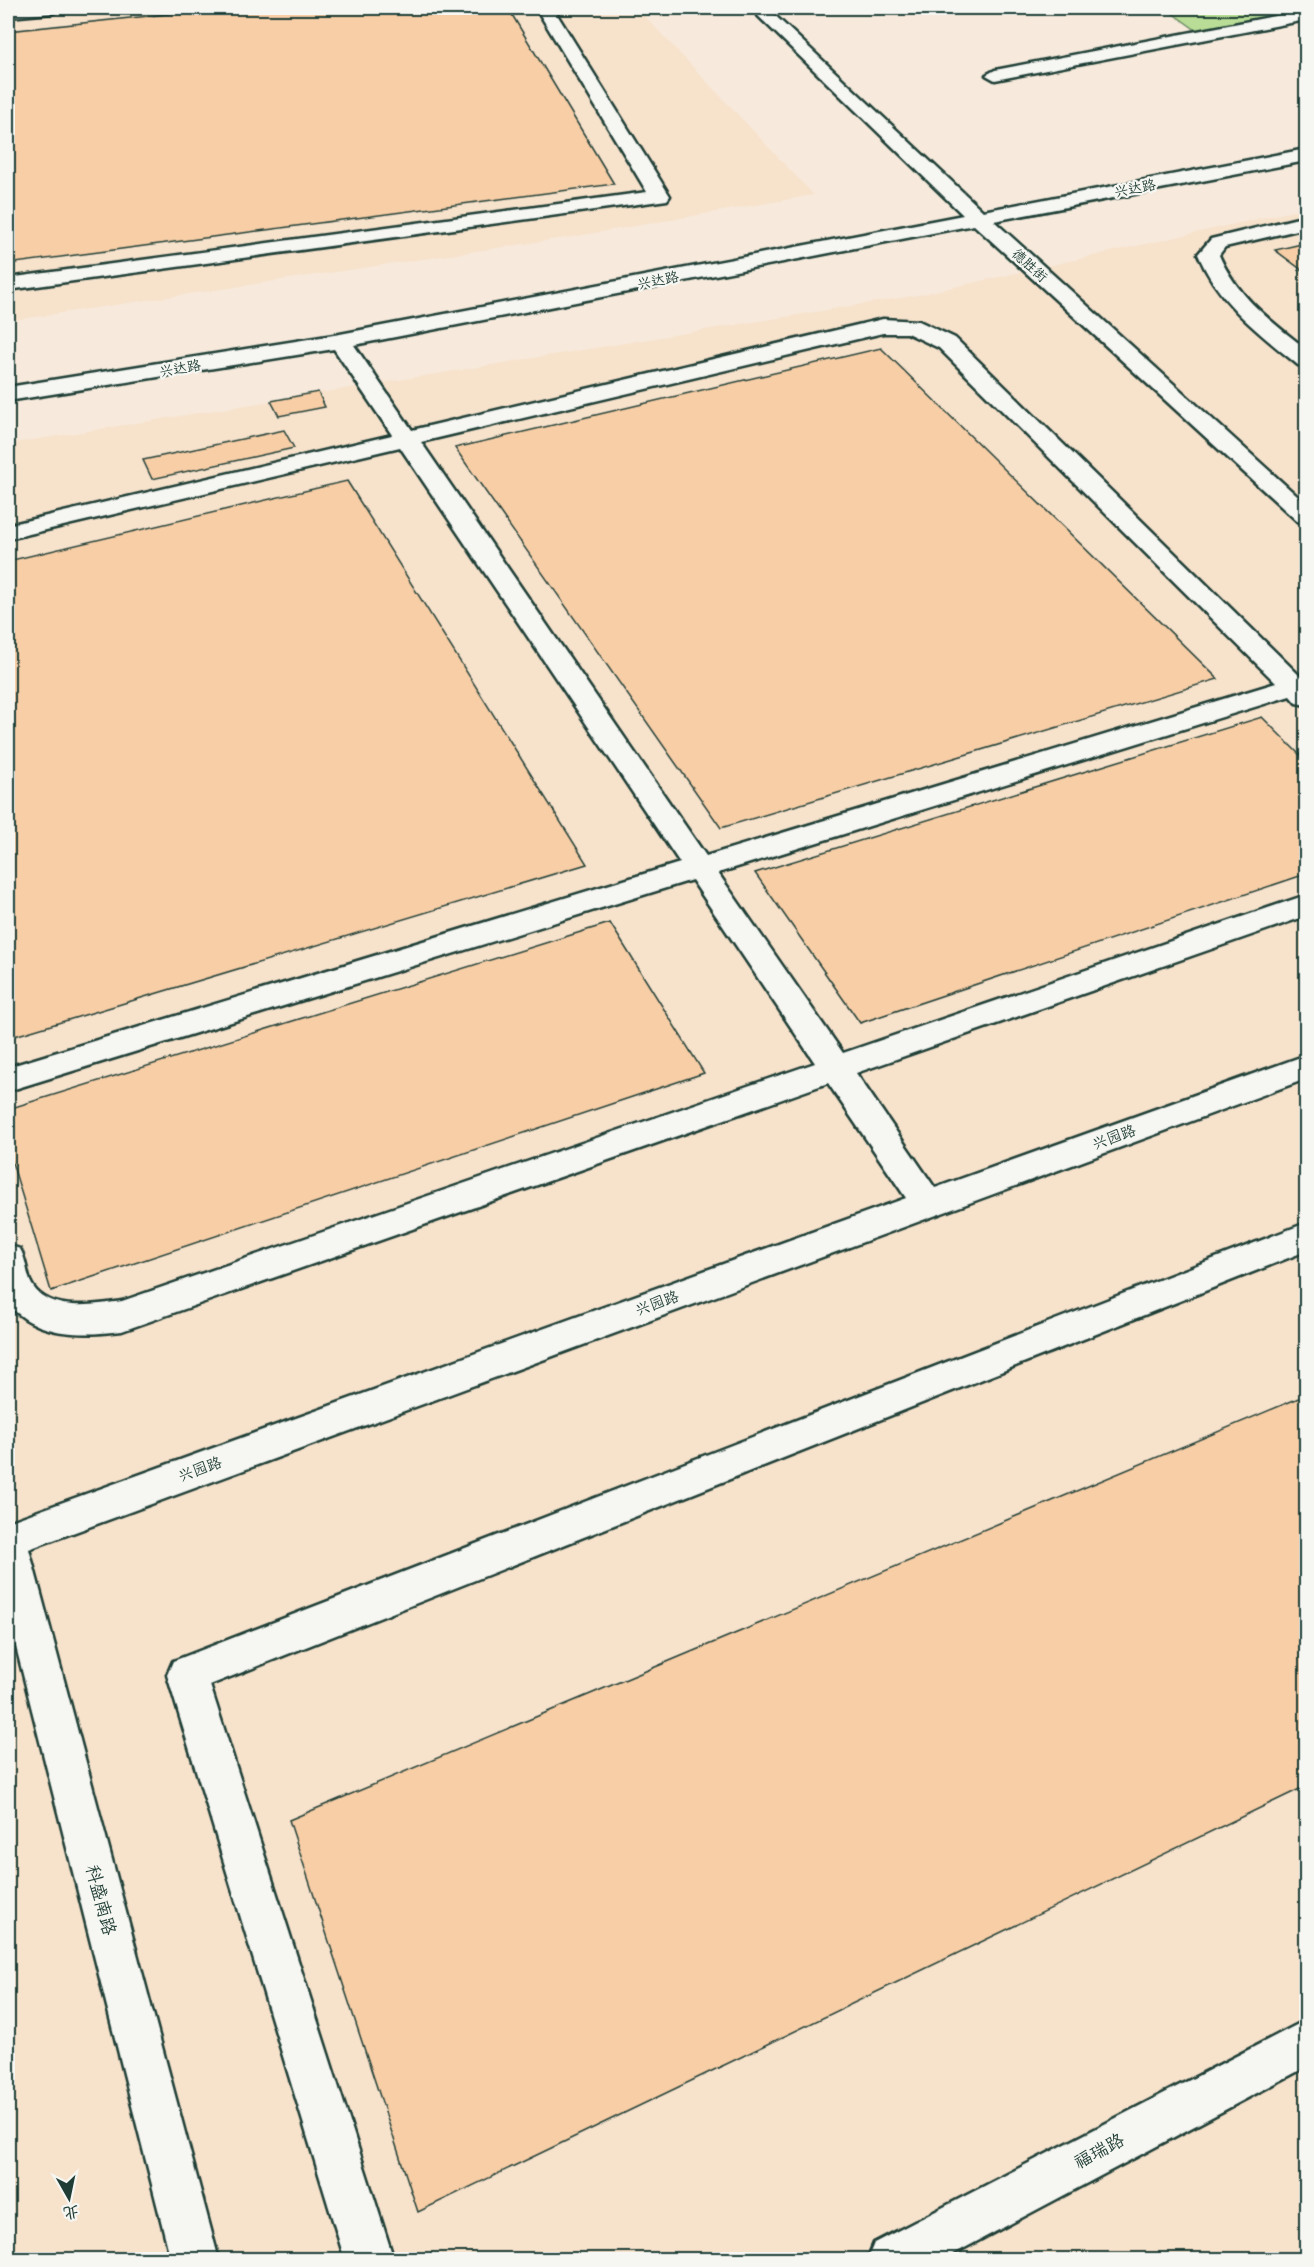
<svg xmlns="http://www.w3.org/2000/svg" width="1314" height="2267" font-family="'Shantell Sans','LXGW WenKai TC',sans-serif">
<style>
.built{fill:#f7e2cc}
.green{fill:#b9dd97;stroke:#6c8d66;stroke-width:1.5}
.building{fill:#f8cea7;stroke:#1f3d34;stroke-width:1.5}
.lines{fill:none;stroke-linecap:round;stroke-linejoin:round}
.minor-casing{stroke:#1f3d34;stroke-width:5}
.minor{fill:#f6f6f2;fill-rule:evenodd}
.labels{text-anchor:middle;stroke-width:4.5;stroke-linejoin:round;paint-order:stroke}
.far-street-label{font-size:14px;fill:#1f3d34;stroke:#f6f6f2}
.street-label{font-size:15px;fill:#1f3d34;stroke:#f6f6f2}
.near-street-label{font-size:18px;fill:#1f3d34;stroke:#f6f6f2}
</style>
<rect width="100%" height="100%" fill="#f7eadc"/>
<filter id="ink" filterUnits="userSpaceOnUse"><feTurbulence type="fractalNoise" baseFrequency=".0167" numOctaves="2"/><feDisplacementMap in="SourceGraphic" scale="12" xChannelSelector="R" yChannelSelector="G"/><feConvolveMatrix kernelMatrix="1 2 1 2 8 2 1 2 1" color-interpolation-filters="sRGB"/></filter>
<g filter="url(#ink)">
<g class="built">
<polygon points="8,8 637,8 814,195 578,236 8,321"/>
<polygon points="1306,208 1306,2259 8,2260 8,444 918,295"/>
</g>
<polygon class="green" points="1165,8 1306,8 1306,16 1301,10 1196,30"/>
<g class="building">
<polygon points="224,8 508,8 614,184 8,264 8,31"/>
<polygon points="1306,243 1306,273 1275,250"/>
<polygon points="881,348 1218,679 721,828 455,448"/>
<polygon points="318,392 325,407 279,416 271,401"/>
<polygon points="284,430 294,448 152,479 143,460"/>
<polygon points="347,481 587,864 8,1038 8,561"/>
<polygon points="1262,717 1306,761 1306,874 860,1023 755,873"/>
<polygon points="610,923 704,1073 51,1291 8,1149 8,1109"/>
<polygon points="1306,1395 1306,1786 418,2212 289,1820"/>
</g>
<g class="lines">
<g class="minor-casing">
<g id="minor">
<polygon points="8,8 62,8 53,13 8,17"/>
<polygon points="536,8 553,8 670,196 667,200 8,290 8,278 647,192"/>
<path d="M750 8H767L983 211 1306 149V161L994 221 1306 504V523L1297 521 974 225 354 345 412 430 883 319 919 321 955 338 1306 682V705L1296 703 1290 696 718 873 843 1053 1306 895V916L856 1073 935 1188 1306 1055V1079L29 1549 219 2260H171L8 1615V1522L906 1198 828 1083 122 1331C82 1336 37 1337 8 1304V1245L20 1249C26 1259 26 1270 30 1281 45 1314 94 1305 122 1301L815 1063 692 880 8 1091V1067L680 863 400 447 8 539V525L392 435 334 349 8 401V387L340 334 963 215ZM883 333H907L939 348 1276 683 706 856 421 442Z"/>
<polygon points="1306,10 1306,20 995,80 986,75 995,70"/>
<path d="M1306 216V228L1225 247 1219 255C1237 297 1272 322 1306 349V367L1298 365C1258 332 1218 303 1198 254L1211 239Z"/>
<polygon points="1306,1223 1306,1251 210,1685 394,2260 345,2260 167,1675 173,1661"/>
<polygon points="1306,2020 1306,2067 942,2260 867,2260 874,2243"/>
</g>
</g>
<use href="#minor" class="minor"/>
</g>
</g>
<g class="labels">
<g class="far-street-label">
<text transform="translate(1135 188) rotate(-11)" y="5">兴达路</text>
<text transform="translate(1030 265) rotate(42)" y="5">德胜街</text>
<text transform="translate(658 280) rotate(-11)" y="5">兴达路</text>
<text transform="translate(180 368) rotate(-10)" y="5">兴达路</text>
</g>
<g class="street-label">
<text transform="translate(1114 1137) rotate(-20)" y="5">兴园路</text>
<text transform="translate(657 1303) rotate(-20)" y="5">兴园路</text>
<text transform="translate(200 1469) rotate(-20)" y="5">兴园路</text>
</g>
<g class="near-street-label">
<text transform="translate(101 1900) rotate(75)" y="6">科盛南路</text>
<text transform="translate(1099 2151) rotate(-28)" y="6">福瑞路</text>
</g>
</g>
<rect width="1314" height="2267" fill="none" stroke="#f6f6f2" stroke-width="30"/>
<rect x="15" y="15" width="1284" height="2237" fill="none" stroke="#1f3d34" stroke-width="2" filter="url(#ink)"/>
<g transform="translate(69 2198) rotate(171)" stroke="#f6f6f2" stroke-width="4.5" paint-order="stroke">
<path d="M0-4.5L10 22L0 15L-10 22Z" fill="#1f3d34"/>
<text y="-9" font-size="16" font-weight="bold" text-anchor="middle" fill="#1f3d34">北</text>
</g>
</svg>
